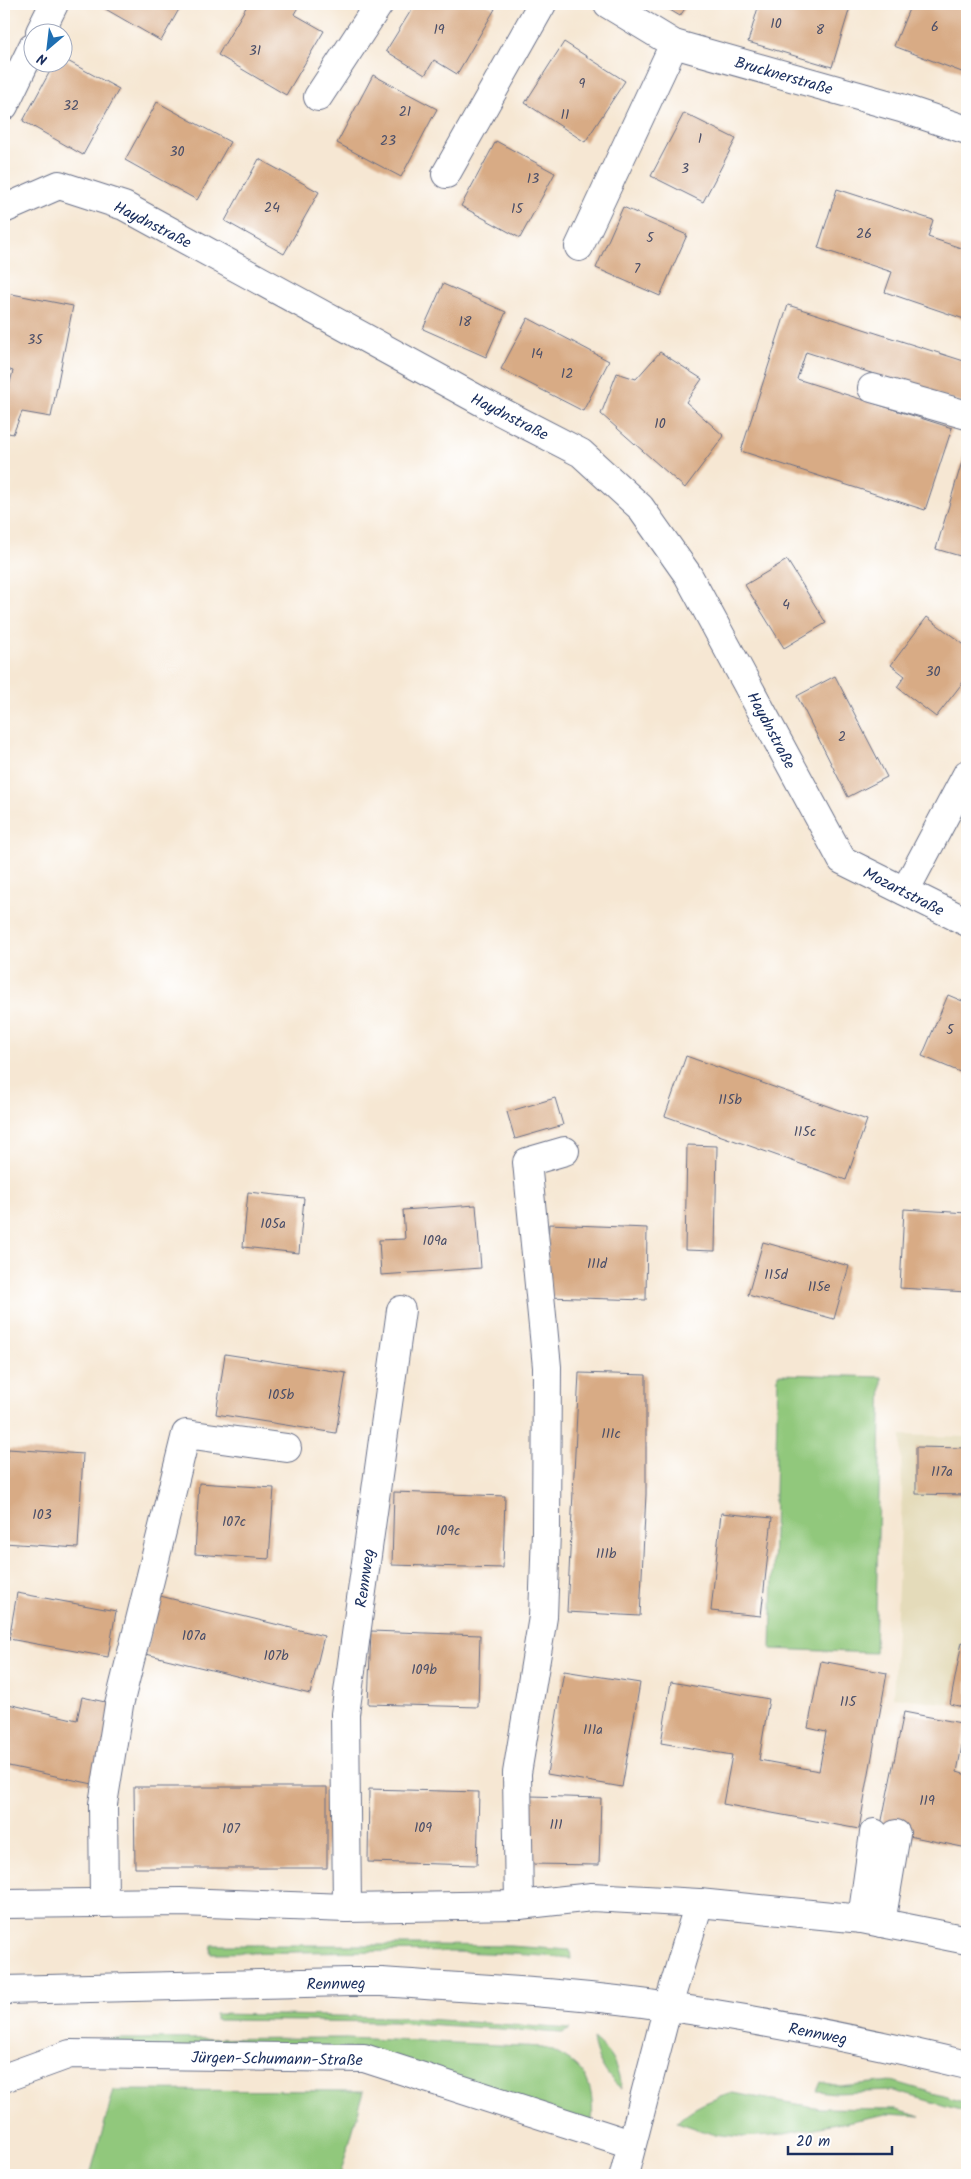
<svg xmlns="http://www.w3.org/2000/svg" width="971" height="2179" font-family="Kalam,sans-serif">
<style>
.built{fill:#e4dbba}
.green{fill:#91c87c;stroke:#567c6d}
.building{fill:#d8ab85}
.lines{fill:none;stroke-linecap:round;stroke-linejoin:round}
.minor-casing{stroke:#686f87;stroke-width:30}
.major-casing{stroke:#686f87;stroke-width:30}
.minor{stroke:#fff;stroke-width:28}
.major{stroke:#fff;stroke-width:28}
.labels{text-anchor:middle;stroke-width:4;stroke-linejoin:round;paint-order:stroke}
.number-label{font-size:14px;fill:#4a4e68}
.street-label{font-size:16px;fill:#1b2f5e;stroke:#fff}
</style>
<rect width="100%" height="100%" fill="#fff"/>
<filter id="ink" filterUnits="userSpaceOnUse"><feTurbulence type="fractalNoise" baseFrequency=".02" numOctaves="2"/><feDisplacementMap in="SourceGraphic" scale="10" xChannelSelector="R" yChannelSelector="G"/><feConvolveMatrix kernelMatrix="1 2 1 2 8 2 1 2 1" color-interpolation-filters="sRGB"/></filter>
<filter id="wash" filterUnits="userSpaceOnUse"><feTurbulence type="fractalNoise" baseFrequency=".0096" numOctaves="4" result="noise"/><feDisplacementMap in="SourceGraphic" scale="20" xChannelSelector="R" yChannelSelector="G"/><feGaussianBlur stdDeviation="1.12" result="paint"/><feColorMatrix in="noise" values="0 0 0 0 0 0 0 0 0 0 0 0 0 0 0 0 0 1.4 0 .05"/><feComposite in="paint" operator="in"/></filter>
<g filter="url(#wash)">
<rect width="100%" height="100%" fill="#f6e7d3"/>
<polygon class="built" points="901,1435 967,1437 967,1709 950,1704 893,1697 902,1499"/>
<g class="green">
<polygon points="778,1374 882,1377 875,1653 771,1649"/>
<path d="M212 1945H433L510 1946 570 1950 571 1958C452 1948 332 1952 211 1953Z"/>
<polygon points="215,2014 397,2017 571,2029 562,2033 395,2022 215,2020"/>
<path d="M347 2038 543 2047C585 2065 595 2079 592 2126L398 2059 109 2051 107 2039Z"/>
<path d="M593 2039C612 2054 617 2065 622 2089 607 2078 595 2057 593 2039Z"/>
<polygon points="892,2081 967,2103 967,2112 894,2091 835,2093 817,2091 821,2082 839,2086"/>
<polygon points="114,2090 364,2091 340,2175 90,2175"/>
<path d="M732 2093 820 2108 896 2109 921 2116 887 2114 785 2134 743 2137 712 2134 677 2122C693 2106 711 2100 732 2093Z"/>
</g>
<g id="blocks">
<g class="building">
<polygon points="104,4 182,4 161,41 102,7"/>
<polygon points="248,4 300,4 294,14 324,31 286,95 218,55"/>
<polygon points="415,4 486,4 495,9 457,74 434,60 425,75 386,51"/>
<polygon points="660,4 688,4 680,16"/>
<polygon points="759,4 851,4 832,67 748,42"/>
<polygon points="911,4 967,5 967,74 894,46"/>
<polygon points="564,42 625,81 585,142 525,103"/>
<polygon points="62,58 119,89 83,155 23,121 55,62 62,62"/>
<polygon points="373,75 437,109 401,177 337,143"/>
<polygon points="157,102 230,142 197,200 125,160"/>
<polygon points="684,113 736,139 703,202 651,176"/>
<polygon points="496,141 555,173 520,238 461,206"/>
<polygon points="259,159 319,192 284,254 225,221"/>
<polygon points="837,189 933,220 928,237 967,250 967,320 885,292 892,272 818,248"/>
<polygon points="623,207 687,235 660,296 596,268"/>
<polygon points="443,284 506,312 486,357 423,329"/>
<polygon points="7,293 73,306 51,417 22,412 13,434 4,432 4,406 13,371 4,368 4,310"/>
<polygon points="788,305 967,362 967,404 806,352 797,379 952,428 925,510 741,451"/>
<polygon points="528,318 609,361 583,411 501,369"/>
<polygon points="660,352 702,379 686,402 724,436 685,488 601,414 617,373 636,379"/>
<polygon points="967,445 967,558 936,549"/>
<polygon points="787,560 826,623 784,648 745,585"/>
<polygon points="927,617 967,647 967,677 936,717 897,687 905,676 891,665"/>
<polygon points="835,676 887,777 848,797 797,696"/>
<polygon points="948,995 967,1003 967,1075 922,1056"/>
<polygon points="686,1056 867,1120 846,1180 665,1116"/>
<polygon points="555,1098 563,1125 515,1139 507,1112"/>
<polygon points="687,1145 717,1146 715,1251 685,1250"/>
<polygon points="248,1192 304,1198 299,1253 243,1247"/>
<polygon points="476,1205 481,1268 381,1275 379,1240 405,1239 403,1210"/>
<polygon points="904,1209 967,1213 967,1292 900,1288"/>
<polygon points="549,1224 647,1228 646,1300 546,1297"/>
<polygon points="763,1242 849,1266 834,1319 748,1295"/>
<polygon points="225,1354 346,1373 336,1433 216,1414"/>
<polygon points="579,1373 646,1375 646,1494 640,1616 567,1612"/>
<polygon points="916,1447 967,1448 967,1495 916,1494"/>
<polygon points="8,1449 83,1454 78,1548 4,1543 4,1486 6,1486"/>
<polygon points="199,1483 274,1488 269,1559 195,1554"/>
<polygon points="394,1492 505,1496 503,1568 392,1565"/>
<polygon points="721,1513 772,1518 761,1616 711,1611"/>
<polygon points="17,1593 116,1611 108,1657 9,1639"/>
<polygon points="160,1596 324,1636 310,1694 146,1654"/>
<polygon points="371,1631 480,1635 478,1707 368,1704"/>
<polygon points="962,1642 967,1644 967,1708 950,1704"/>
<polygon points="821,1661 887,1673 859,1829 723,1804 732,1755 661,1743 671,1682 769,1699 759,1760 819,1771 826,1732 808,1728"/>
<polygon points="564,1671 640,1683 622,1787 547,1774"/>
<polygon points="82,1697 119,1705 102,1786 4,1765 4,1703 77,1720"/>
<polygon points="904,1712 966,1724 957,1772 967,1775 967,1848 880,1830"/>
<polygon points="134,1787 327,1787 327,1868 135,1868"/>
<polygon points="369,1789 479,1792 477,1865 368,1862"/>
<polygon points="530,1796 601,1798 599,1865 529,1864"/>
</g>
</g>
</g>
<g filter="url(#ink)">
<use href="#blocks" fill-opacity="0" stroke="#686f87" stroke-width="1"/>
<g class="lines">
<g class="minor-casing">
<g id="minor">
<polyline points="608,4 674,44 901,108 967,130"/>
<polyline points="40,32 54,4"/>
<polyline points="318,97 379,4"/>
<polyline points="4,106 32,48"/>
<polyline points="446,174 542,4"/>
<polyline points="4,209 59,185 124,206 486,404 581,453 640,507 688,575 842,860 967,922"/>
<polyline points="579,247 674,44"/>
<polyline points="872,388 967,415"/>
<polyline points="905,891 967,774"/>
<polyline points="104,1903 103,1804 119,1705 186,1434 287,1448"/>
<polyline points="4,1904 181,1902 347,1908 519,1905 592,1897 699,1903 862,1919 967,1940"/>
<polyline points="519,1905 517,1773 543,1617 546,1531 547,1367 527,1162 565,1151"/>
<polyline points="347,1908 345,1714 401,1310"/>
<polyline points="862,1919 874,1833"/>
<polyline points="881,1923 896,1834"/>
<polyline points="4,2078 70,2054 364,2058 631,2144"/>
<polyline points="624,2175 668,2006 699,1903"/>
</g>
</g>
<g class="major-casing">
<path id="major" d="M4 1990 349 1982H382C477 1989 575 1992 669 2007 770 2021 869 2042 967 2065"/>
</g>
<use href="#minor" class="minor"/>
<use href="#major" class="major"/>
</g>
</g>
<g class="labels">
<g class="number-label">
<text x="776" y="28">10</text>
<text x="935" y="31">6</text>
<text x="439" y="34">19</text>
<text x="820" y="34">8</text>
<text x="255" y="55">31</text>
<text x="582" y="88">9</text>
<text x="71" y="110">32</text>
<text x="405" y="116">21</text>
<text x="565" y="119">11</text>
<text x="700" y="143">1</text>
<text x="388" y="145">23</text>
<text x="177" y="156">30</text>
<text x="685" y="173">3</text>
<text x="533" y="183">13</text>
<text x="272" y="212">24</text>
<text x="517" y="213">15</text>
<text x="864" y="238">26</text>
<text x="650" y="242">5</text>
<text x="637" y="273">7</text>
<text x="465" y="326">18</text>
<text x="35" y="344">35</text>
<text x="537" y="358">14</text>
<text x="567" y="378">12</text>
<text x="660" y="428">10</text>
<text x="786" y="609">4</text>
<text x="933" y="676">30</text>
<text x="842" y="741">2</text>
<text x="950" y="1034">5</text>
<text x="730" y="1104">115b</text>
<text x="805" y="1136">115c</text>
<text x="273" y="1228">105a</text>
<text x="435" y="1245">109a</text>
<text x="597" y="1268">111d</text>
<text x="776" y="1279">115d</text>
<text x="819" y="1291">115e</text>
<text x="281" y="1399">105b</text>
<text x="611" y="1438">111c</text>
<text x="942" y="1476">117a</text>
<text x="42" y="1519">103</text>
<text x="234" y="1526">107c</text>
<text x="448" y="1535">109c</text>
<text x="606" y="1558">111b</text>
<text x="194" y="1640">107a</text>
<text x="276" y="1660">107b</text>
<text x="424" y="1674">109b</text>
<text x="848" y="1706">115</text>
<text x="593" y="1734">111a</text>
<text x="927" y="1805">119</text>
<text x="556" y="1829">111</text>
<text x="423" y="1832">109</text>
<text x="231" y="1833">107</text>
</g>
<g class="street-label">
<text transform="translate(784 75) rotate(16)" y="6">Brucknerstraße</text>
<text transform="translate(153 224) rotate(27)" y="6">Haydnstraße</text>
<text transform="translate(510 416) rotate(27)" y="6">Haydnstraße</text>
<text transform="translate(772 730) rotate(62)" y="6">Haydnstraße</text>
<text transform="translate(904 891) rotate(27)" y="6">Mozartstraße</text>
<text transform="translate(364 1578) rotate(-82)" y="6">Rennweg</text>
<text transform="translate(336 1983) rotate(-1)" y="6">Rennweg</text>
<text transform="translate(818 2033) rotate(11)" y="6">Rennweg</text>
<text transform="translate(277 2058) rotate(1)" y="6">Jürgen-Schumann-Straße</text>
</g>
</g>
<rect width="971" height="2179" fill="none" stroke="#fff" stroke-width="20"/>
<g transform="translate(48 48) rotate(208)"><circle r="24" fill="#ffffff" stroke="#a4acbf"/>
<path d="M0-4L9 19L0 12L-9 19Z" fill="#1f6fb2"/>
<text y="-8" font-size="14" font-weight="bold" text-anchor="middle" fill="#1b2f5e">N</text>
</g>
<path d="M788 2146v8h104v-8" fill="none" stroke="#1b2f5e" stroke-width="2.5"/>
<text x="796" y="2146" font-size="15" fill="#1b2f5e" stroke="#ffffff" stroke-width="4" paint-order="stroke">20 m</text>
</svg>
